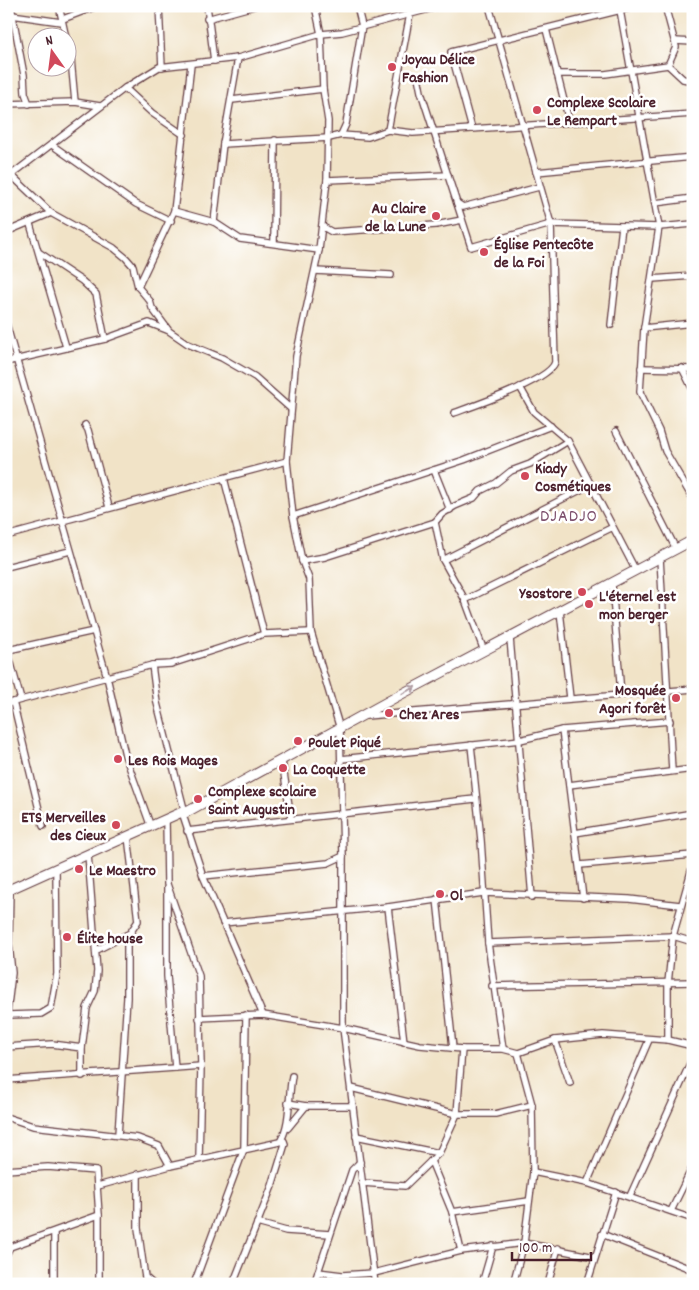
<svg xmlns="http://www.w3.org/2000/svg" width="699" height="1290" font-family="Dekko,sans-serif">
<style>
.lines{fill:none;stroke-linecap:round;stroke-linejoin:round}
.minor-casing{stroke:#633c42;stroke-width:8}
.secondary-casing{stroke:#633c42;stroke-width:11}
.minor{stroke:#fff;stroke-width:5.5}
.secondary{stroke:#fff;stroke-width:9}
.oneway{stroke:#ae9aa0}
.poi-dot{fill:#d1495b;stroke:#fff;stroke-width:2}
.labels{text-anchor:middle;stroke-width:5;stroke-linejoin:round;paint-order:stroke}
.poi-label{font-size:16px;font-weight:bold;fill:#4a1f2b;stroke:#fff;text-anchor:start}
.neighbourhood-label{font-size:18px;letter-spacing:1px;fill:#7e516e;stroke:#fff}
</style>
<rect width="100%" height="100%" fill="#fff"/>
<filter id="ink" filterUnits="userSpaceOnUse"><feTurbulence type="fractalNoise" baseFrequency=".02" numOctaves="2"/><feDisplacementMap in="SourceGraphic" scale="10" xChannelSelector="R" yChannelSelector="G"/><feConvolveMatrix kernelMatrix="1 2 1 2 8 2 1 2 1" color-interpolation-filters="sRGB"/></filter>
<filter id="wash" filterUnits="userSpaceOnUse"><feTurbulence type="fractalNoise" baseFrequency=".0096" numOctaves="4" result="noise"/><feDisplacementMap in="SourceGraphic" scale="20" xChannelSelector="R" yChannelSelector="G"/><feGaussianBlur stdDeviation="1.12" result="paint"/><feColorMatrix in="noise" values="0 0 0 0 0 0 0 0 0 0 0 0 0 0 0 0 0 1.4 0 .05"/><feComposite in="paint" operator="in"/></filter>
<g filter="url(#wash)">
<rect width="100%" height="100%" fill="#f1e3c7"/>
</g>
<g filter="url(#ink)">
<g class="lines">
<g class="minor-casing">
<g id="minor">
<polyline points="11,6 24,75 25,93 29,104"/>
<polyline points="59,6 66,38"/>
<polyline points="159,6 162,67"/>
<polyline points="207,6 214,61"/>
<polyline points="315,6 321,34 323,89 328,121 327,180 319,250 296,356 287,461 293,516 302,561 309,579 311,632 340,729 343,856 343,1028 375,1284"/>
<polyline points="666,9 682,6"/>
<polyline points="620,10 659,227 644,328 640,392 659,431 665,451 693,499"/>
<polyline points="12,15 61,22"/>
<polyline points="63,19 97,6"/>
<polyline points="207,19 254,6"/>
<polyline points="546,29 569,121"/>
<polyline points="675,41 693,42"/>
<polyline points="68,43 71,59 75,102"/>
<polyline points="668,65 683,79 693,81"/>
<polyline points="557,74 605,74 668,65 676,47 665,6"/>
<polyline points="418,77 421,92 471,247 551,224 659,227 693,224"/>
<polyline points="125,88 152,113 184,135"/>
<polyline points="232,100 323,89"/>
<polyline points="6,104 75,102 100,106"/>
<polyline points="472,129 451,52 637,6"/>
<polyline points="388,130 410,14 408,6"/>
<polyline points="341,135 346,124 362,26 357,6"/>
<polyline points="223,144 329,138 341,135 368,137 388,130 413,133 693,114"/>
<polyline points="52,145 136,204 171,221"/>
<polyline points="6,170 51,213 114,248 126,258 133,266 138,287 150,301 152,308 169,331 188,344 222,358 255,377 291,409"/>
<polyline points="536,172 693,157"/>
<polyline points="6,179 125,88 159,67 238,58 321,34 342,32 441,6"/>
<polyline points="327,180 448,175"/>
<polyline points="457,203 463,207 539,187"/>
<polyline points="655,203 693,198"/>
<polyline points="174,211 214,222 240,239 319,250"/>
<polyline points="214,222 223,144 238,58"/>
<polyline points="30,224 66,347"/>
<polyline points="323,227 332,232 436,225 462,220"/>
<polyline points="6,232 51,213"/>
<polyline points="274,243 275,140"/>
<polyline points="40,253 82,281 96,294 105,339"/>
<polyline points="315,271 391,275"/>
<polyline points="652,279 693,276"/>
<polyline points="138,287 174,211 191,65"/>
<polyline points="6,323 107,677 125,755 151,827"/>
<polyline points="611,325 622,226"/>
<polyline points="644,328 693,323"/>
<polyline points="6,362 105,339 149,323 167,330"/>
<polyline points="641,368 693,369"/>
<polyline points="682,368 693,390"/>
<polyline points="520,387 534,412 568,441 636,571"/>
<path d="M454 413C473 406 551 380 555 362L551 224 489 6"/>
<polyline points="85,425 88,430 109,507"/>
<polyline points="616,431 676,549"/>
<polyline points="434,470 450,510"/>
<polyline points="224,478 264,634"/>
<polyline points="293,516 464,460 551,426"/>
<polyline points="435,522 443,560 465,600 484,651"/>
<polyline points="6,536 287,461"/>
<polyline points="660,558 672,771"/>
<polyline points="443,560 590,485"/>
<polyline points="302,561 325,557 435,522 442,514 455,506 474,498 480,491 496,483 511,471 530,464 568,441"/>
<polyline points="6,567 70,551"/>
<polyline points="612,585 621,694"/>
<polyline points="465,600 611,528"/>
<polyline points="560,611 570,698"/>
<polyline points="510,638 532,897"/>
<polyline points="6,645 21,700"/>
<polyline points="8,650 94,631"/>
<polyline points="152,665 157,703 185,813"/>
<polyline points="13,702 43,826"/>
<polyline points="6,704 152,665 171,664 264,634 311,632"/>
<polyline points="366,716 693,689"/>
<polyline points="562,730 583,898"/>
<polyline points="471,745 481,840 488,943 503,1049"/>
<polyline points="341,759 520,740 562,730 670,721"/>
<polyline points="282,761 291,818"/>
<polyline points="569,785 693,769"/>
<polyline points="182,812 203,876 263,1015"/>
<polyline points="166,819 167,884 199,976 201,1066 199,1159"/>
<polyline points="187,831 475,799"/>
<polyline points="575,833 693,813"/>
<polyline points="580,865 693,855"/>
<polyline points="203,876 328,863 343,856"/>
<polyline points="167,888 167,976 175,1068 201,1066"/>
<polyline points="437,899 453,1048"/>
<polyline points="388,907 404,1042"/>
<polyline points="223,923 388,907 483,893 629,899 680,905"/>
<polyline points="488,943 673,936 693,942"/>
<polyline points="97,950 130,933 138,921 128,836"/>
<polyline points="492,986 693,982"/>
<polyline points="8,1015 41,1014 51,1008 57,974 56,869"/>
<polyline points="199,1018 263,1015 343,1028 420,1045 462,1049 503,1049 518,1053 555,1040 603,1035 668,1040 693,1046"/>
<polyline points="6,1021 12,973 9,944 10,889"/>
<polyline points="555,1040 570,1083"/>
<polyline points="668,1040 668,983 673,936 693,864"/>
<polyline points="6,1047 52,1044 82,1048"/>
<polyline points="82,1076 82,1048 87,1008 95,991 97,971 88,854"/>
<polyline points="6,1080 175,1068"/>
<polyline points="351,1088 457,1114 495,1114 532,1105"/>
<polyline points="288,1103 306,1106 353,1106"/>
<polyline points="6,1117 33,1126 138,1138 159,1146 170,1166"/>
<polyline points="288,1128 306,1106"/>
<polyline points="118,1135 127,998 127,935"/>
<polyline points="356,1136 439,1153"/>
<path d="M281 1140C291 1122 288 1097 292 1076"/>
<polyline points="431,1161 452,1212 461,1251"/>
<polyline points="6,1170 48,1167 96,1171 99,1215 99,1284"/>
<polyline points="533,1172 587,1183 693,1219"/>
<polyline points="138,1174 138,1228 144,1271 145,1277 153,1284"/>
<polyline points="362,1183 405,1186 439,1153 457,1114 462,1049"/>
<polyline points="587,1183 649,1040"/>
<polyline points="98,1186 170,1166 284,1141 285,1144 272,1186 233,1284"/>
<polyline points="630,1196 693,1057"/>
<polyline points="671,1211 693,1166"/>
<polyline points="452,1212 529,1201"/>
<polyline points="257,1223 286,1231 330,1234"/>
<polyline points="602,1234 693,1270"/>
<polyline points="6,1255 10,1247 99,1215"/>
<polyline points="318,1272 342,1275 374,1273 461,1251 524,1243 595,1257"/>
<polyline points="54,1284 54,1232"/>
<polyline points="194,1284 244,1149 246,1015"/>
<polyline points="314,1284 352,1170 360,1162"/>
<polyline points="482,1284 493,1246"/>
<polyline points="513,1284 524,1243 533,1172 532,1105 518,1053"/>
<polyline points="548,1284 558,1248"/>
<polyline points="587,1284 616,1192"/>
</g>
</g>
<g class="secondary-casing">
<polyline id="secondary" points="6,891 182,812 185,813 396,697 693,540"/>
</g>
<use href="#minor" class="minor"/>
<use href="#secondary" class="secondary"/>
</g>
<defs><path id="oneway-shaft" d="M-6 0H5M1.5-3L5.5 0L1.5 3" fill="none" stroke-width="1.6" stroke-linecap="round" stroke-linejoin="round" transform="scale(1.25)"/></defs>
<use class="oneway" href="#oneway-shaft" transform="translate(409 690) rotate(-28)"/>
</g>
<g class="poi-dot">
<circle cx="392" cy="67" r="5"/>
<circle cx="537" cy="110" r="5"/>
<circle cx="436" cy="216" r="5"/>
<circle cx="484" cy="252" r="5"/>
<circle cx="525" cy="476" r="5"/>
<circle cx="582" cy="592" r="5"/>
<circle cx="589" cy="604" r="5"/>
<circle cx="676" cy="698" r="5"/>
<circle cx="389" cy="713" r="5"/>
<circle cx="298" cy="741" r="5"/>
<circle cx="118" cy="759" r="5"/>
<circle cx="283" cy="768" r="5"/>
<circle cx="198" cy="799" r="5"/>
<circle cx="116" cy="825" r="5"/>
<circle cx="79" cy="869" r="5"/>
<circle cx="440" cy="894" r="5"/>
<circle cx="67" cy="937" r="5"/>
</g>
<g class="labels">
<g class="poi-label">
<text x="402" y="64">Joyau Délice<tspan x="402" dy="18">Fashion</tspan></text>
<text x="547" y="107">Complexe Scolaire<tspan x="547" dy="18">Le Rempart</tspan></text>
<text x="426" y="213" text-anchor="end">Au Claire<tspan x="426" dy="18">de la Lune</tspan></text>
<text x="494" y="249">Église Pentecôte<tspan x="494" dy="18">de la Foi</tspan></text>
<text x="535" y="473">Kiady<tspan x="535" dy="18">Cosmétiques</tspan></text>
<text x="572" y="598" text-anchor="end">Ysostore</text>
<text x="599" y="601">L'éternel est<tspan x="599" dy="18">mon berger</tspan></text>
<text x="666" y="695" text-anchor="end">Mosquée<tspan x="666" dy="18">Agori forêt</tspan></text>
<text x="399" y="719">Chez Ares</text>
<text x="308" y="747">Poulet Piqué</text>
<text x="128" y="765">Les Rois Mages</text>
<text x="293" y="774">La Coquette</text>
<text x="208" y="796">Complexe scolaire<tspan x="208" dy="18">Saint Augustin</tspan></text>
<text x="106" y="822" text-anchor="end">ETS Merveilles<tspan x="106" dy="18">des Cieux</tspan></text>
<text x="89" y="875">Le Maestro</text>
<text x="450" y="900">Ol</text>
<text x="77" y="943">Élite house</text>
</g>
<g class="neighbourhood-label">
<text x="569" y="521">DJADJO</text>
</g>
</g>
<rect width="699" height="1290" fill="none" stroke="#fff" stroke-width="25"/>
<g transform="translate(52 52) rotate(346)"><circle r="24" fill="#ffffff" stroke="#b7a5aa"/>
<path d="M0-4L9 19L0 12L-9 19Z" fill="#d1495b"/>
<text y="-8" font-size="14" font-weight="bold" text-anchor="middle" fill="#4a1f2b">N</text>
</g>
<path d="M512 1252v8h79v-8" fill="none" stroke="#4a1f2b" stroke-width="2.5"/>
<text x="519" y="1252" font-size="15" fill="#4a1f2b" stroke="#ffffff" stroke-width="4" paint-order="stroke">100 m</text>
</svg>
